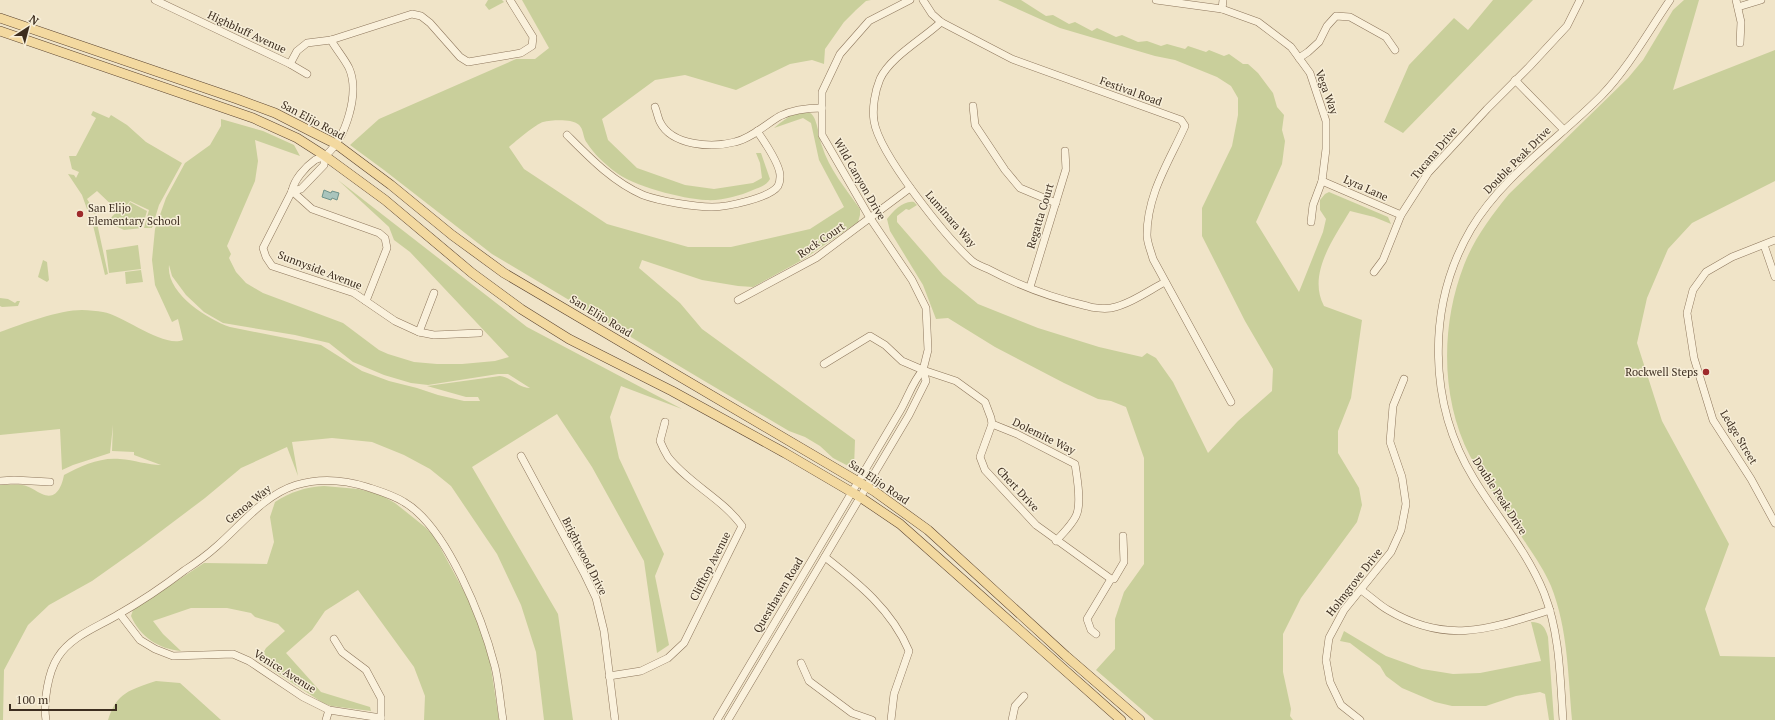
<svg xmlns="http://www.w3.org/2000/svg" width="1775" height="720" font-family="'PT Serif',serif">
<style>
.green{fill:#c9cf9b;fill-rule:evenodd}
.water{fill:#a9c4bc;stroke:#6f938a}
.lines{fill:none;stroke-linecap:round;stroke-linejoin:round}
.minor-casing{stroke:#8d765c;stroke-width:8}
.major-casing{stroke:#5b4430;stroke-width:10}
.minor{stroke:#faf1dc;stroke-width:7}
.major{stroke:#f3d9a0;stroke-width:9}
.poi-dot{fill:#9e2a2b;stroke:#f7eed8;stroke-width:1.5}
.labels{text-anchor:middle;stroke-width:3;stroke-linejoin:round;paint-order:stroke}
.street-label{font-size:11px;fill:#3d2e20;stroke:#f7eed8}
.poi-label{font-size:11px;fill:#3d2e20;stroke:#f7eed8;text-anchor:start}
</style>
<rect width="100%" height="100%" fill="#f0e4c8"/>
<g class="green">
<polygon points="488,0 502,0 504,2 489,10 485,5"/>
<path d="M522 0H871L866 1 856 10 844 22 825 49 824 64 812 60 790 64 736 90 685 75 655 80 602 119 608 140 637 168 685 185 714 189 753 183 762 178 760 163 756 153H761L770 179C766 186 760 187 753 190 739 196 722 201 706 200 683 199 632 186 614 171 605 164 593 153 587 143 581 135 586 124 570 121 564 120 550 120 543 122 536 124 516 141 509 147L524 169 607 224 688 247H731L810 229 844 207 819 160 811 123 803 118 774 128C782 121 798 108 810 113 817 116 819 138 822 146 829 169 846 189 860 209V215L858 222 804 259 753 287 738 286 702 280 642 260 639 268 680 303 702 329 855 440 854 469 833 458 820 446 805 437 789 431 701 379 492 254 384 170 350 145 379 119 516 59H535L549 48Z"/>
<path d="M998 0H1021L1046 16 1053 15 1069 24 1075 22 1092 31 1097 28 1116 37 1122 35 1138 42 1147 41 1161 46 1167 44 1185 49 1188 46 1206 52 1209 50 1224 56 1229 54 1243 64H1248L1258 73 1273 93 1277 107 1284 115 1282 130 1285 141 1282 164 1256 222 1299 292 1323 232 1326 219 1320 210V200L1325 194 1329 192 1388 217 1391 224 1374 217 1350 211C1334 238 1307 274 1324 306L1362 320 1351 398 1338 431V453L1359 488 1362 505 1357 522 1301 598 1283 634V672L1291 709 1290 716 1293 720H1154L1096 670 1115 649V619L1124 592 1144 564V458L1126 407 1111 401 1098 399 1064 383 995 347 948 318 936 319 923 285 890 231 887 219C893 211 904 200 914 202L917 205 909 210 906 209 897 216V222L943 275 978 304 1038 328 1099 347 1142 357 1147 353 1156 358 1173 382 1208 453 1238 421 1272 391 1273 369 1245 321 1202 236V208L1232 146 1238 115V98L1231 86 1217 77 1175 60 1155 56 1060 28Z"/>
<polygon points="1493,0 1533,0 1403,133 1384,122 1409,65 1454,18 1468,30"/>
<path d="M1684 0H1699L1673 90 1775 50V181L1692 223 1668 249 1647 298 1637 343 1662 421 1729 544 1705 609 1720 656 1775 657V720H1572C1568 675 1568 629 1551 586 1545 572 1536 558 1527 545 1508 515 1487 486 1470 456 1440 398 1441 324 1464 265 1474 239 1491 216 1509 194L1628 78 1643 60 1673 10Z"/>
<polygon points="93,111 109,118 111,115 127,125 146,142 182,163 159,205 152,228 144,228 149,210 130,201 124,209 117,210 97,191 87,199 96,213 95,214 87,209 82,195 68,174 74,175 76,178 79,172 72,169 69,156 76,156 96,118 91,115"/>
<path d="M221 119 263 131 294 145 300 156 255 140 258 161 255 181 227 246 231 254 229 258 236 272 246 283 263 293 343 323 379 350 388 354 414 362 437 364H462L495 361 509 357 410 252 394 240 389 227 338 180 527 327 682 409 621 386 610 417 619 458 664 554 655 576 669 645 657 653 644 561 592 467 557 414 472 467 558 614 573 720H544L536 652 521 605 497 554 451 486 430 469 404 455 372 442 332 438 292 442 298 476 287 447 241 468 205 498 140 547 92 581 49 605 28 625 4 670 3 720H0V485C7 485 15 484 22 485 30 486 35 491 42 494 57 501 62 485 64 475 81 466 100 457 120 459 134 460 148 465 161 465L134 455V452L112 451 113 425 110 453 73 465 62 470 60 429 0 435V332C22 324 59 310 82 310 89 310 97 311 103 312 123 315 163 348 183 340L178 319 172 322 155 285 152 260 155 229 166 198 185 163 210 145 221 126ZM169 265 172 276 186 295 204 312 223 323 295 335 329 343 353 362 384 375 411 383 428 385 498 374H508L530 388C519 388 511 377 500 376L427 386 466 397H478L480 401H464L438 395 417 388 389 381 362 371 321 345 230 327C207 319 166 293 169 265Z"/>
<path d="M130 202 147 211 142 228 124 230 109 223C111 215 117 211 125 210Z"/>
<polygon points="91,217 99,222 97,223 108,274 105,275"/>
<polygon points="138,245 141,269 109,273 106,250"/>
<polygon points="43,260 47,262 49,280 47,282 38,277"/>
<polygon points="141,270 143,282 126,284 125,272"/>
<polygon points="0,298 8,299 15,303 17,301 20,301 18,306 2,307 0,306"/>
<path d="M324 486 358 489 379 494 395 503 425 527 434 536 467 597 483 636 490 662 499 720H424L425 696 414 667 358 590 325 611 312 630 286 653 321 692 370 707 371 711 331 706 323 703 259 661 266 648 285 631 278 624 255 617 251 613 227 608H191L153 621 163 634 181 651C159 649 140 637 131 616L133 610 204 563 267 564 274 542 270 517 275 502C290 492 306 487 324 486Z"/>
<path d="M1531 622C1542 622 1545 627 1548 637L1554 720H1549L1545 694 1540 692 1516 696 1486 706H1452L1435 702 1402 688 1386 676 1380 666 1350 643 1340 641 1344 631 1386 656 1422 669 1453 674 1480 673 1541 661Z"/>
<path d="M156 681 180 683 221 720H108C117 692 130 690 156 681Z"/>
</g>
<polygon class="water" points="324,190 331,193 332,191 339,193 337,200 332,198 331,200 322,197"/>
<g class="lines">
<g class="minor-casing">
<g id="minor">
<polyline points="155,0 290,64 307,74"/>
<path d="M923 0 932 14 941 22 1012 59 1181 120 1185 126C1169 162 1147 194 1147 235 1147 243 1151 251 1153 259L1231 402"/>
<polyline points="1156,0 1222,9 1258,22 1291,47 1310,73 1326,121 1326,149 1322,181 1313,205 1311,222"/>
<polyline points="1736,0 1741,22 1740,43"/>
<polyline points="1738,7 1761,0"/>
<polyline points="1222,9 1223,0"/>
<path d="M941 22C923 39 890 57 880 79 875 91 872 108 874 121 879 154 946 237 972 261 976 264 983 267 988 269 1018 285 1053 298 1087 306 1093 308 1104 309 1111 308 1130 304 1148 291 1165 282"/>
<path d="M331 40C336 49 344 58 349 68 360 93 346 138 326 155 323 158 318 158 315 160 305 167 294 180 292 191L263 248 266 257 272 266 354 293 395 321 419 332 434 335 479 333"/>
<polyline points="1299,58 1308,52 1319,42 1327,26 1336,16 1350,17 1386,37 1395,50"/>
<polyline points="290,64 297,51 307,43 331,40 412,14 421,16 430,23 460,57 468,62 521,53 532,46 533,37 510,0"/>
<polyline points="1515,80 1564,130"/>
<polyline points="973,106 975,125 1005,170 1020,188 1056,203"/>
<path d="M655 107C657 112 658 118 660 122 672 146 712 148 735 142 752 138 766 124 780 116 794 109 808 108 822 108"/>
<path d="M567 135C590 158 613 182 643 195 659 201 695 207 712 207 727 207 770 198 778 186 779 184 780 179 780 177 781 166 764 141 757 131"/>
<polyline points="1322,181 1401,215"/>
<polyline points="292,191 312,209 379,233 385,238 387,248 366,301"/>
<polyline points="292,191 301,189 324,165 325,156"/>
<polyline points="1775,240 1732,257 1706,272 1693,290 1687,313 1694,358 1713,420 1751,479 1775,523"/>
<polyline points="1764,245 1775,277"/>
<polyline points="1374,272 1383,260 1401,215 1428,173 1487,109 1529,67 1567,26 1580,0"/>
<polyline points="1030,287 1066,169 1065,151"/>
<polyline points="738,300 816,258 910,188"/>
<polyline points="419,332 434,293"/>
<polyline points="824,364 870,336 885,345 902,361 923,370 956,381 985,402 991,418 992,424 980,457 985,470 1036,525 1111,579"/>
<path d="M992 424 1017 434 1075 464C1077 477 1082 504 1076 516 1071 526 1063 533 1056 541"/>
<polyline points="521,456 584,573 596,598 604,631 615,720"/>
<polyline points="0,481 14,480 50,482"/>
<path d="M825 557C858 583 892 610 909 651L894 694 891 720"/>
<path d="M1361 590C1370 596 1379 605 1388 610 1447 645 1490 629 1550 610"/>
<polyline points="120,614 140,640 155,649 173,656 233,654 249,661 303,697 329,710 381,718"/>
<polyline points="1096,634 1091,630 1087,619 1111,579 1114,579 1124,562 1123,536"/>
<polyline points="334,639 342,652 366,670 381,698 381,720"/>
<polyline points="801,663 809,681 852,713 872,720"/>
<path d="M609 676 641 671 668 658 684 643 742 526C723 499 689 484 668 457 665 452 662 446 660 441L665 422"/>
<path d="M46 720C43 703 48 672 58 657 71 636 98 627 119 614 142 601 164 586 185 570 196 563 207 555 217 546 241 525 264 495 296 485 319 478 345 480 367 487 379 491 393 495 404 502 447 527 483 620 495 667 499 684 500 702 503 720"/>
<polyline points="326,720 329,710"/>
<path d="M717 720 900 411C908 397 913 381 923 370"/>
<polyline points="728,720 909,415 926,381 923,370 928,350 926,308 912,280 870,218 822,135 822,92 840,54 869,21 910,0"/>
<polyline points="1012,720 1015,706 1024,696"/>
<polyline points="1360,720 1341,705 1330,682 1326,660 1329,638 1344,610 1391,552 1401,530 1406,504 1402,477 1390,442 1393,406 1404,379"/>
<path d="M1563 720C1560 677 1560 634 1544 593 1527 551 1497 517 1474 479 1428 404 1426 306 1471 229 1503 175 1559 139 1602 95 1629 67 1648 32 1670 0"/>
</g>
</g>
<g class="major-casing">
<g id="major">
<polyline points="0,18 237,99 275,113 320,136 336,144 391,185 452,235 504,273 874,491 928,530 1066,656 1140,720"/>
<polyline points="0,31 253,118 297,138 325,156 385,200 472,273 521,309 569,339 672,391 785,453 860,497 900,524 1121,720"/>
</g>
</g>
<use href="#minor" class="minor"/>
<use href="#major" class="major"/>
</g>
<g class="poi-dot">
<circle cx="80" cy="214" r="4"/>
<circle cx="1706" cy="372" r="4"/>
</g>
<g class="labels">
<g class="street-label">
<text transform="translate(247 32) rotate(25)" y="4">Highbluff Avenue</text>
<text transform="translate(1131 91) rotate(20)" y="4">Festival Road</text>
<text transform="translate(1327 92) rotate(70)" y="4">Vega Way</text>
<text transform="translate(313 120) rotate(28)" y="4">San Elijo Road</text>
<text transform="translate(1434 153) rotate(-50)" y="4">Tucana Drive</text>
<text transform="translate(1517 160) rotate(-45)" y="4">Double Peak Drive</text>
<text transform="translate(860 179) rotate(60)" y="4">Wild Canyon Drive</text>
<text transform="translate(1366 188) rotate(24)" y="4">Lyra Lane</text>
<text transform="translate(1040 216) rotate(-73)" y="4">Regatta Court</text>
<text transform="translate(951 219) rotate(49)" y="4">Luminara Way</text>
<text transform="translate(821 240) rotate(-34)" y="4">Rock Court</text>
<text transform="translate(320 270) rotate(21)" y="4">Sunnyside Avenue</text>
<text transform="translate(601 316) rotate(31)" y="4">San Elijo Road</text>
<text transform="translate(1044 436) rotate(26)" y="4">Dolemite Way</text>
<text transform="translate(1739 437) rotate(59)" y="4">Ledge Street</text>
<text transform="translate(879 482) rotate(34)" y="4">San Elijo Road</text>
<text transform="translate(1018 489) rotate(47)" y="4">Chert Drive</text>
<text transform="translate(1500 496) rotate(57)" y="4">Double Peak Drive</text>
<text transform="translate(248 504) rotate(-39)" y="4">Genoa Way</text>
<text transform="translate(585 556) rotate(63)" y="4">Brightwood Drive</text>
<text transform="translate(710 566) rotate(-63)" y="4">Clifftop Avenue</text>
<text transform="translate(1354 582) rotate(-52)" y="4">Holmgrove Drive</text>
<text transform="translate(778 595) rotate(-59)" y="4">Questhaven Road</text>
<text transform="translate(285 671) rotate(32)" y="4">Venice Avenue</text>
</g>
<g class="poi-label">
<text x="88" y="212">San Elijo<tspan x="88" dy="13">Elementary School</tspan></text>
<text x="1698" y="376" text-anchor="end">Rockwell Steps</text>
</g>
</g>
<g transform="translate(28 28) rotate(36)" stroke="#f7eed8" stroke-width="3" paint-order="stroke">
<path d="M0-3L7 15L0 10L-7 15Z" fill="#3d2e20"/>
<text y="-6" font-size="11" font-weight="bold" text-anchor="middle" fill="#3d2e20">N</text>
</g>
<path d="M10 704v6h106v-6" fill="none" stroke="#3d2e20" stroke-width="2"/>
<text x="16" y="704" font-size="12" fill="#3d2e20" stroke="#f7eed8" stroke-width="3" paint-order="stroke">100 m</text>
</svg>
